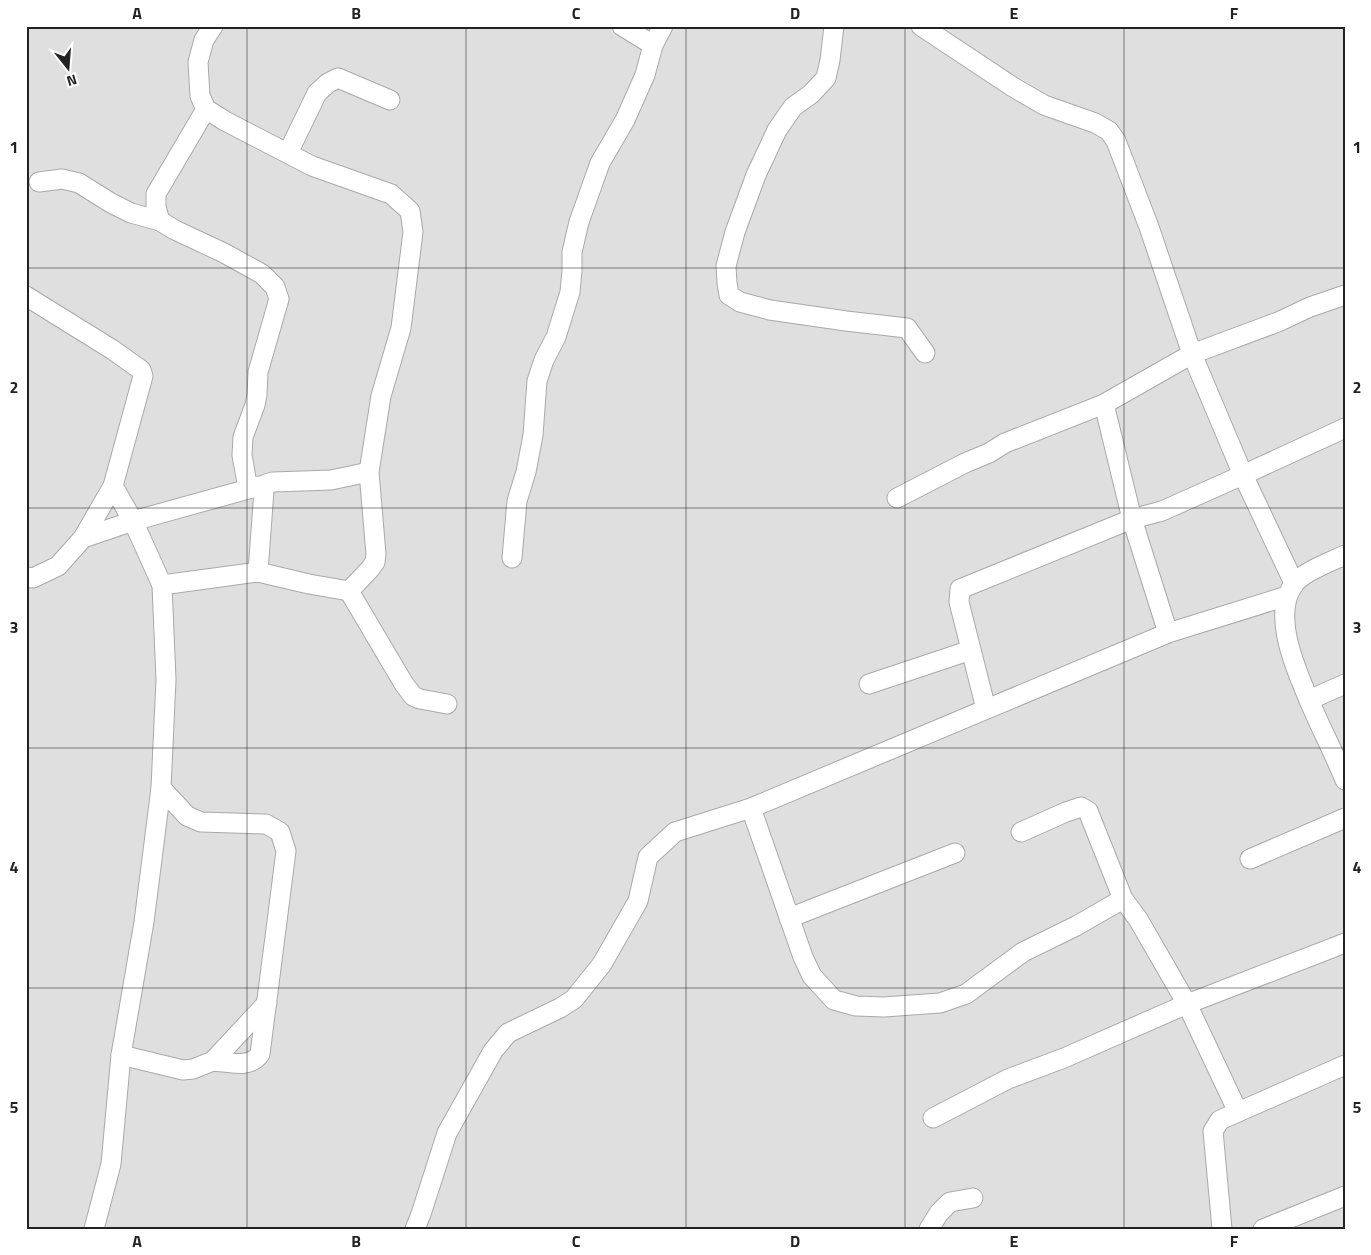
<svg xmlns="http://www.w3.org/2000/svg" width="1371" height="1255" font-family="'Titillium Web',sans-serif">
<style>
.residential{fill:#e0dfdf}
.lines{fill:none;stroke-linecap:round;stroke-linejoin:round}
.minor-casing{stroke:#a9a9a9;stroke-width:21}
.minor{stroke:#fff;stroke-width:19}
.grid{fill:none;stroke:#222;stroke-width:1;stroke-opacity:0.55}
.neatline{fill:none;stroke:#222;stroke-width:2}
.grid-label{font-size:16px;text-anchor:middle;font-weight:bold;fill:#222}
</style>
<rect width="100%" height="100%" fill="#f2efe9"/>
<rect class="residential" x="26" y="26" width="1319" height="1203"/>
<g class="lines">
<g class="minor-casing">
<g id="minor">
<polyline points="622,26 653,45"/>
<polyline points="834,26 830,60 826,78 811,94 793,107 777,130 756,175 735,232 726,266 727,283 729,295 740,302 770,310 846,321 907,328 925,353"/>
<polyline points="921,26 1013,87 1044,105 1095,123 1109,131 1116,141 1149,227 1192,354 1243,475 1294,583"/>
<polyline points="206,109 156,194 156,207 160,221 175,230 224,253 262,274 275,287 279,299 258,372 257,395 255,405 243,437 242,455 248,489"/>
<polyline points="288,153 317,93 328,83 338,78 390,100"/>
<polyline points="39,182 62,179 79,183 111,203 131,213 160,221"/>
<polyline points="26,296 113,350 141,370 143,376 113,486 83,538 58,566 33,578 26,577"/>
<polyline points="1104,404 1192,354 1278,322 1310,307 1345,295"/>
<polyline points="113,486 133,521 162,585 258,572 309,584 349,591 370,569 375,562 376,554 369,472 381,396 401,328 413,232 410,211 391,194 312,166 225,121 206,109 200,96 198,62 204,40 213,26"/>
<polyline points="897,498 965,463 989,453 1005,443 1104,404 1132,519 1168,633"/>
<polyline points="83,538 133,521 259,486"/>
<path d="M1345 555C1332 561 1303 572 1295 583 1268 615 1301 681 1315 714 1325 736 1336 758 1345 780"/>
<polyline points="512,558 517,501 526,472 533,435 537,381 544,360 556,337 570,292 572,271 572,252 579,222 600,163 625,120 645,75 653,45 663,26"/>
<polyline points="258,572 264,490 266,484 273,482 331,480 369,472"/>
<polyline points="349,591 404,684 413,696 420,699 447,704"/>
<polyline points="869,684 971,650"/>
<polyline points="1309,700 1345,684"/>
<polyline points="986,709 959,602 960,589 1132,519 1162,511 1243,475 1345,428"/>
<path d="M161 788 187 816 201 822 266 824 280 832 286 851 260 1054C250 1069 229 1062 213 1061"/>
<polyline points="751,808 803,957 812,976 834,1000 856,1006 884,1007 940,1003 966,994 1023,952 1076,926 1123,899"/>
<polyline points="1021,832 1066,812 1081,807 1088,811 1123,899 1138,919 1187,1004 1238,1112"/>
<polyline points="1250,859 1345,818"/>
<polyline points="789,918 955,853"/>
<polyline points="121,1055 183,1070 193,1069 213,1061 267,1003"/>
<polyline points="933,1118 1008,1079 1064,1058 1187,1004 1345,943"/>
<polyline points="94,1229 111,1164 121,1055 144,922 161,788 166,680 162,585"/>
<polyline points="415,1229 421,1214 447,1133 493,1051 508,1033 560,1008 574,999 602,964 638,901 648,857 675,832 751,808 1168,633 1287,596"/>
<polyline points="929,1229 939,1213 950,1202 973,1198"/>
<polyline points="1222,1229 1213,1131 1220,1120 1345,1065"/>
<polyline points="1263,1229 1345,1196"/>
</g>
</g>
<use href="#minor" class="minor"/>
</g>
<path class="grid" d="M247 26V1229M466 26V1229M686 26V1229M905 26V1229M1124 26V1229M26 268H1345M26 508H1345M26 748H1345M26 988H1345"/>
<rect width="1371" height="1255" fill="none" stroke="#ffffff" stroke-width="55"/>
<g transform="translate(68 68) rotate(163)" stroke="#ffffff" stroke-width="4" paint-order="stroke">
<path d="M0-4L9 19L0 12L-9 19Z" fill="#222222"/>
<text y="-8" font-size="14" font-weight="bold" text-anchor="middle" fill="#222222">N</text>
</g>
<rect x="28" y="28" width="1316" height="1200" class="neatline"/>
<g class="grid-label">
<text x="137" y="19">A</text>
<text x="356" y="19">B</text>
<text x="576" y="19">C</text>
<text x="795" y="19">D</text>
<text x="1014" y="19">E</text>
<text x="1234" y="19">F</text>
<text x="14" y="153">1</text>
<text x="1357" y="153">1</text>
<text x="14" y="393">2</text>
<text x="1357" y="393">2</text>
<text x="14" y="633">3</text>
<text x="1357" y="633">3</text>
<text x="14" y="873">4</text>
<text x="1357" y="873">4</text>
<text x="14" y="1113">5</text>
<text x="1357" y="1113">5</text>
<text x="137" y="1247">A</text>
<text x="356" y="1247">B</text>
<text x="576" y="1247">C</text>
<text x="795" y="1247">D</text>
<text x="1014" y="1247">E</text>
<text x="1234" y="1247">F</text>
</g>
</svg>
